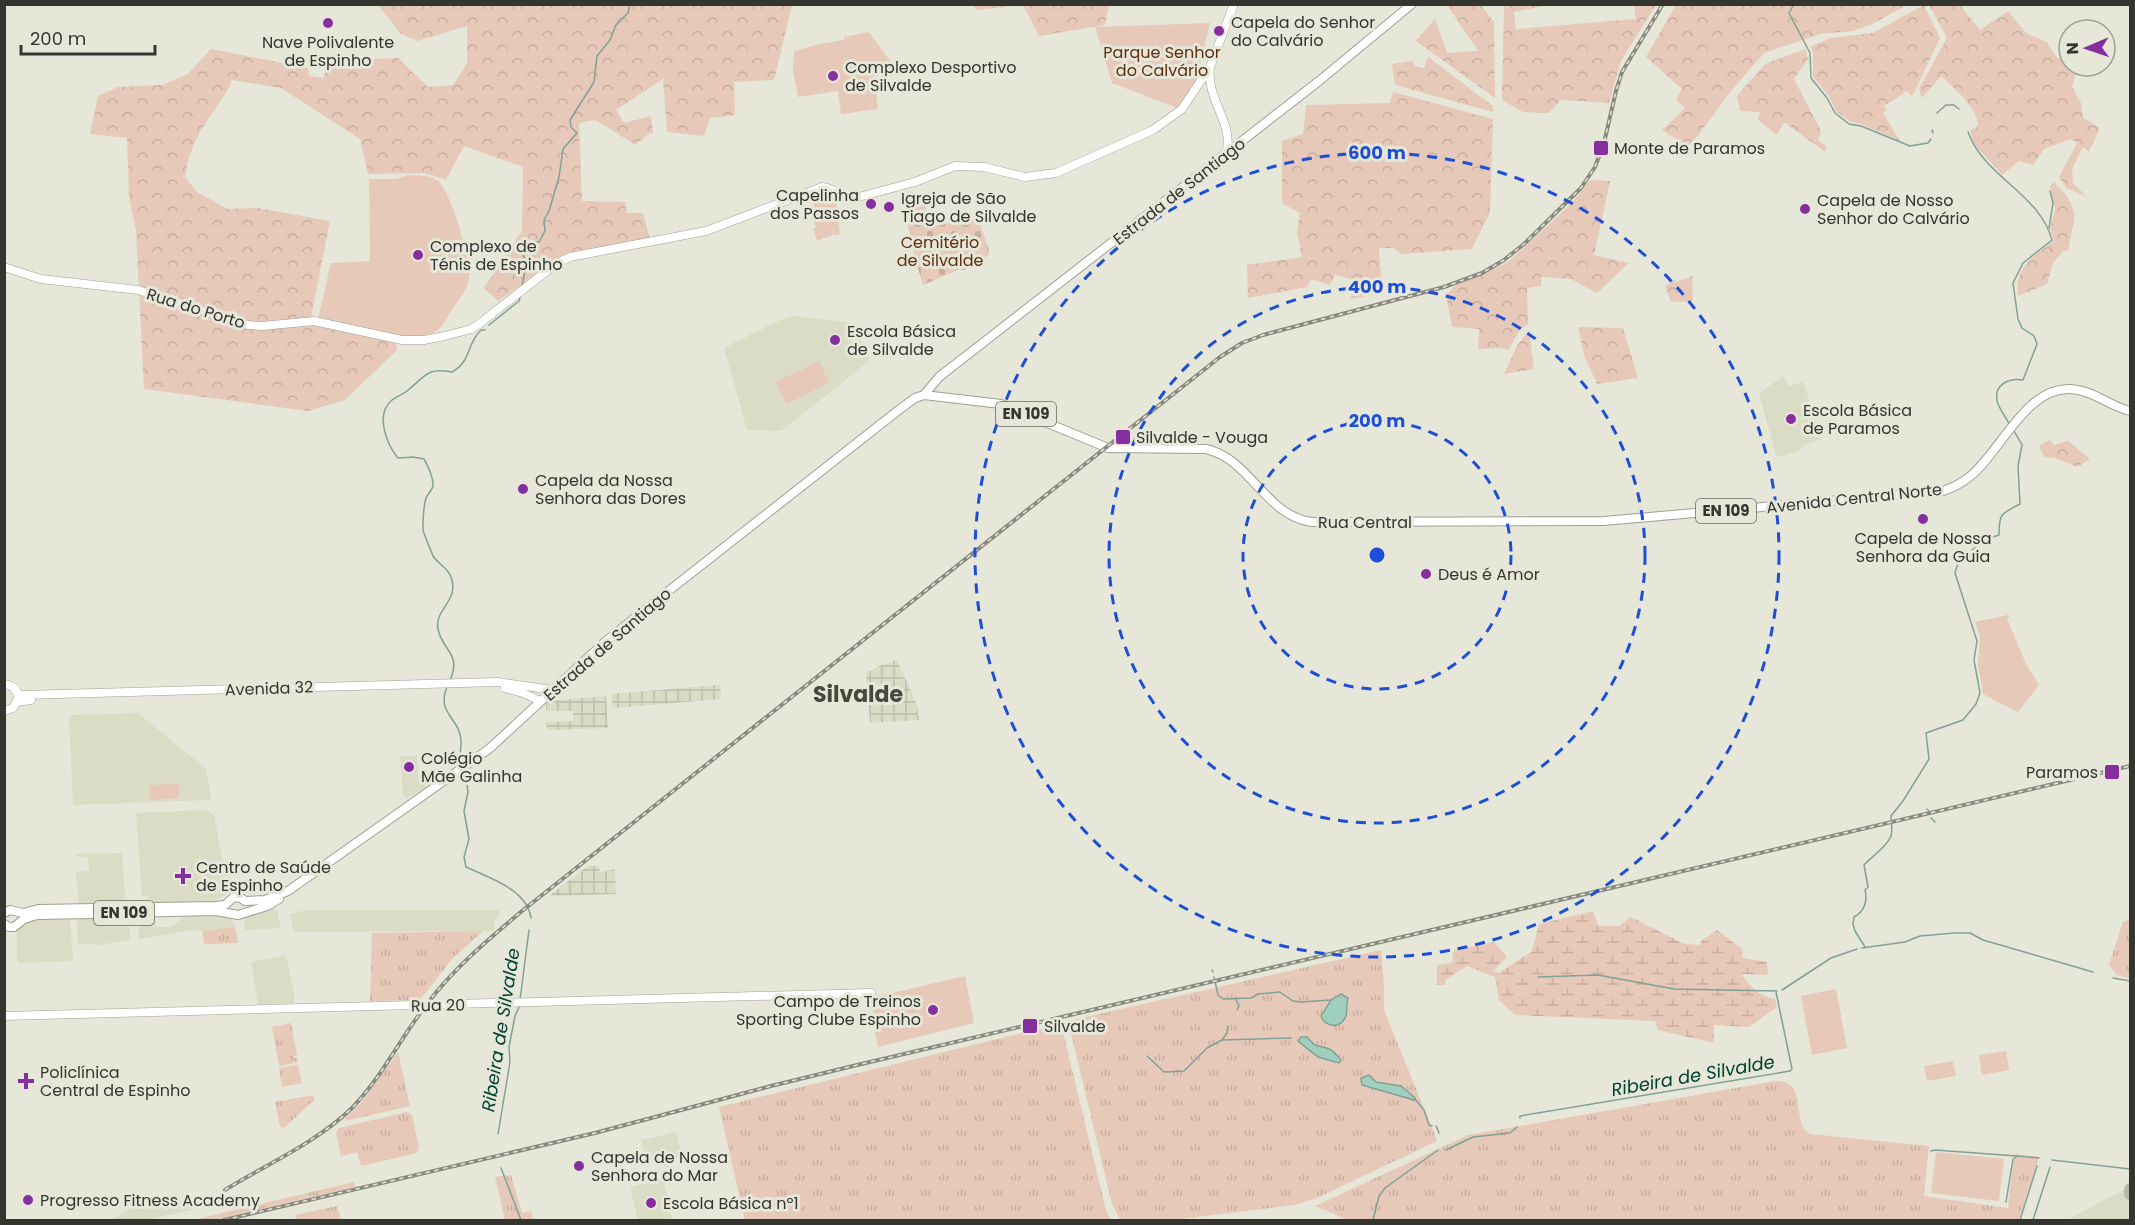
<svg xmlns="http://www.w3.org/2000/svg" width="2135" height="1225" font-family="Poppins,sans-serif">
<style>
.built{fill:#dadcc6}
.industrial{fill:url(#industrial-grid)}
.grass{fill:url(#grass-tufts)}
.forest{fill:url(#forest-crowns)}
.wetland{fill:url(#wetland-marsh)}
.cemetery{fill:url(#cemetery-stones)}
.park{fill:#e7c9b9}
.water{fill:#a1cfbf;stroke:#80a194;stroke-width:1.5}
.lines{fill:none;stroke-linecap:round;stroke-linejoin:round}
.stream{stroke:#80a194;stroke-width:1.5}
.taxiway{stroke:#b7b8ac;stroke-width:12}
.secondary-casing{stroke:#9fa092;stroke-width:9}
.primary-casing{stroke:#9fa092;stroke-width:10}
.secondary{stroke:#fff;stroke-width:8}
.primary{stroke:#fff;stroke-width:8}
.rail-casing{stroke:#88897f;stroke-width:4}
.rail{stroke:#e6e7d8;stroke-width:1.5;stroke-dasharray:4.5;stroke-linecap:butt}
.ring{fill:none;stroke:#1d4ed8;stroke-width:3;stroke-dasharray:10 8}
.poi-dot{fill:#842f9d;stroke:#e6e7d8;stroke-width:2}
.labels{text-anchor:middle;stroke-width:6;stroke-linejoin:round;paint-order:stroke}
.shield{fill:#e6e7d8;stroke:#696a62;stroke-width:1.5}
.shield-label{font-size:15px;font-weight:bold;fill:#34352f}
.poi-label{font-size:16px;fill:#34352f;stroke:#e6e7d8;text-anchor:start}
.park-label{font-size:16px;fill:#5f2e0f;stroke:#e6e7d8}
.street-label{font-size:16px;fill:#34352f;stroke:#e6e7d8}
.water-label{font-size:18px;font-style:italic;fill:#004132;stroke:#e6e7d8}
.district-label{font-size:22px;font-weight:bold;fill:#48493d;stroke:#e6e7d8}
.centre{fill:#1d4ed8;stroke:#e6e7d8;stroke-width:3}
.ring-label{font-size:18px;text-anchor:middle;font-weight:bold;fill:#1d4ed8;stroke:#e6e7d8;stroke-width:6;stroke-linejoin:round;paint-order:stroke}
</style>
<defs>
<pattern id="industrial-grid" width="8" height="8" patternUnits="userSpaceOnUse" patternTransform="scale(1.5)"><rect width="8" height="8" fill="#dadcc6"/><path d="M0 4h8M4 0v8" fill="none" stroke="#bcbdaa"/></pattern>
<pattern id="grass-tufts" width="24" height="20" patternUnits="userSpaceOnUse" patternTransform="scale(1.5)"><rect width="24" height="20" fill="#e7c9b9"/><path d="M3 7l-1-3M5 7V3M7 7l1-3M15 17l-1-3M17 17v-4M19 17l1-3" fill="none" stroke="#c7ad9f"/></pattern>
<pattern id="forest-crowns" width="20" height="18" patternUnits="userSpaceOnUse" patternTransform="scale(1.5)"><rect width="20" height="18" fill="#e7c9b9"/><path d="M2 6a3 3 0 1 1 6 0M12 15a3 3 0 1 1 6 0" fill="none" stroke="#c7ad9f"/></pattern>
<pattern id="wetland-marsh" width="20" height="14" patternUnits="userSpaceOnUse" patternTransform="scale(1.5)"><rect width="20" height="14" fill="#e7c9b9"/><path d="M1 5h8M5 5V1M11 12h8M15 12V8" fill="none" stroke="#c7ad9f"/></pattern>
<pattern id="cemetery-stones" width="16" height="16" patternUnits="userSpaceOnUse" patternTransform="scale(1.5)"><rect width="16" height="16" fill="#e7c9b9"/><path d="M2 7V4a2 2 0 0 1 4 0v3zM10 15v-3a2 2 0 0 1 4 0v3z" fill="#c7ad9f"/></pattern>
</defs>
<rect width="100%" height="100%" fill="#e6e7d8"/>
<g class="built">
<polygon points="794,316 853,323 869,357 868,362 781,431 747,430 724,348 780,320"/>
<polygon points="1784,376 1788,386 1803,382 1823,439 1803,445 1800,450 1786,455 1776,456 1759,393"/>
<polygon points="138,713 206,769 211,797 210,800 73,805 69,717 72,715"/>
<polygon points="417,755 418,777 426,787 406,799 403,795 400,757"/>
<polygon points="207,810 214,815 227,886 226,894 215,901 149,903 148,896 142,897 136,813"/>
<polygon points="122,853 125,897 124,901 120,903 79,904 76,872 89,871 88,857 75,856 75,854"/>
<polygon points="272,909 277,910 281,928 245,930 244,920 246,917"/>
<polygon points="307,910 494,910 499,911 499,916 495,919 494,929 491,931 294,932 290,914"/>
<polygon points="227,915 233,921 235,927 202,931 193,930 139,939 138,920 140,917 145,917 158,927 171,927 186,916"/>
<polygon points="105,916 121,916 128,919 131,940 98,945 78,943 77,918 82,917 95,920"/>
<polygon points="37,918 70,918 73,961 19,963 17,961 17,930 23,922"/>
<polygon points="286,955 294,994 294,1003 258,1004 251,962"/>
<polygon points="676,1132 682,1155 646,1163 641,1140"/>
<polygon points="663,1179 672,1218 662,1220 638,1220 630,1187"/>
<polygon points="2130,1186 2130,1220 2067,1220 2129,1187"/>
<polygon points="175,1198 177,1204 193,1200 195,1209 147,1220 112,1220 132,1208 159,1200 160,1202"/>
</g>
<g class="industrial">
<polygon points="897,660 917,705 919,720 870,723 866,673 879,666"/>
<polygon points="720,685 721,699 613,708 611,694"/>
<polygon points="606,696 608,728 547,730 546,722 573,721 573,711 546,711 546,701"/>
<polygon points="589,865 600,867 599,873 615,869 616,894 549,896"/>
</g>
<g class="grass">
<polygon points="2130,919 2130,978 2116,975 2109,965 2123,922"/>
<polygon points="235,927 238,943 204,944 202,931"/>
<polygon points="483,931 452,959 420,1000 370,1001 372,933"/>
<polygon points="1381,950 1384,984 1384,1010 1437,1140 1435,1142 1317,1198 1294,1205 1173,1220 1120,1219 1112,1204 1068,1021"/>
<polygon points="291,1023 297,1055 294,1056 295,1058 297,1058 298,1062 279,1066 272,1027"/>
<polygon points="1061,1024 1106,1210 1111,1220 745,1220 719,1107 1026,1032 1026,1034 1036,1032 1036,1030"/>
<polygon points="398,1052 410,1106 345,1121 346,1117 361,1103"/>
<polygon points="298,1065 302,1083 282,1087 279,1068"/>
<path d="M1776 1081C1809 1080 1790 1122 1810 1134L1929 1146 1924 1196 2008 1208 2014 1154 2039 1157 2019 1220H1348L1315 1206 1468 1135Z"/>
<polygon points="313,1095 314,1100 284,1128 280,1126 275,1102"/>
<polygon points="407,1112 412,1115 419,1147 417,1153 361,1166 357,1152 341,1156 336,1133 339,1128"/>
<polygon points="511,1175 522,1213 531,1211 533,1220 505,1220 495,1177"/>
<polygon points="354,1182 355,1187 214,1220 202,1220 201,1218"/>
<polygon points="337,1206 341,1220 296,1220 295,1215"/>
</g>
<g class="forest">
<path d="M378 5H792L774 80 734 82 735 115 710 118 704 136 667 132 663 79 616 110 624 123 651 116 653 133 648 134 636 145 595 120 579 123 582 201 625 202 627 213H643L650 239 578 251 556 260 498 301 484 288 522 231 523 167 464 146 446 180 425 173 368 174 360 139 281 88 232 80C226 96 216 107 207 121 195 139 188 155 185 177L197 192 228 209 258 208 330 221 311 317 309 321 369 337 396 342 397 350 345 400 308 411 144 389 136 231 129 197 127 138 90 134 98 96 118 87 162 85 188 74 211 49 308 68 309 76 323 78 330 61 398 58 428 87 453 85 467 63V26L418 41 401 34Z"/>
<polygon points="973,5 1109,5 1105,25 1039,36 1023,5 976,10"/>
<polygon points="1447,5 1481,5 1494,22 1495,98 1416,41 1435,19 1447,53 1478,51"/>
<polygon points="1504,5 1548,5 1514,12 1516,29 1636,19 1634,5 1656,5 1621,61 1609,103 1561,100 1549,113 1523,112 1502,100"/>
<polygon points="1676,5 1676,4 1907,5 1870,25 1853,31 1820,34 1764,53 1731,91 1693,142 1686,146 1662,130 1685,108 1676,100 1682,89 1646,57"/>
<polygon points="1924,5 1940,38 1913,95 1911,96 1907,91 1884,106 1887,111 1883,113 1900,141 1861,124 1849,121 1836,111 1829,96 1813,77 1813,52 1810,47 1830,38 1873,33"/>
<path d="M1929 5H1960L1980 30 2008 11 2026 33 2047 42 2057 58 2069 60V66H2078L2072 87 2081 103 2083 118 2100 128 2089 152 2083 147 2072 169 2073 183 2086 196 2066 188 2059 177 2077 143 2071 139 2044 149 2033 165 2019 161 2002 175 1974 144 1970 131 1978 126C1977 106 1955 90 1941 76L1922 98 1919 89 1947 38Z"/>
<polygon points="1805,49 1808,59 1794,79 1821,131 1818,140 1827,147 1825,152 1784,122 1777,135 1758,120 1760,112 1740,111 1737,96 1765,64"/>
<polygon points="1428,57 1493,106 1493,112 1395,85 1392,64 1412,61 1415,66 1424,68"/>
<polygon points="1393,92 1493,119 1490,212 1472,249 1401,254 1394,248 1379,248 1382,293 1351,299 1352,279 1335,275 1330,285 1311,279 1307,287 1248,298 1247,265 1302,257 1297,232 1300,213 1282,203 1282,141 1303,134 1306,105 1390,103"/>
<polygon points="1590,180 1610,181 1594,255 1629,263 1597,293 1571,279 1541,277 1541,286 1527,288 1528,324 1520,330 1508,350 1503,348 1478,349 1479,329 1452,327 1446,295 1455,286 1508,262 1571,204"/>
<path d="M2054 182 2068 197 2075 215 2068 251H2063L2053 263 2047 284 2018 296C2014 266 2033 258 2054 240L2050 228 2055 209 2050 186Z"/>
<polygon points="1692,276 1693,301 1671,302 1665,286 1675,280 1677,282"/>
<polygon points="1578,327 1623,328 1638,378 1597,384 1585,358"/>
<polygon points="1529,330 1534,369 1504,374 1517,346"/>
<polygon points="2050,440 2054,445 2068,441 2090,459 2077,467 2055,458 2044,457 2039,446"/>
</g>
<path class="wetland" d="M1593 911 1598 926H1619L1631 917 1685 944 1700 945 1701 941 1717 930 1742 949 1743 958 1767 962 1768 975 1742 974C1749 987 1761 997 1775 999L1777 1007 1749 1027 1714 1025V1043L1658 1030 1655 1021 1515 1015 1499 1000 1495 977 1467 966 1445 980V985H1437V965L1452 963 1454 950 1494 942 1507 957 1493 971 1499 973 1532 951 1539 924Z"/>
<polygon class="cemetery" points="924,202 930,227 978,217 990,254 962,271 960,269 923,285 915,258 904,206"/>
<g class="park">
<polygon points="1210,23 1195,85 1177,108 1112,83 1095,27"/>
<polygon points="869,32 890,61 872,64 878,109 841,114 838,91 798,97 793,71 794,51 819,44 844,40 844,37"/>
<path d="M407 175C417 176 430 174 438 181 451 191 472 264 469 280 466 292 457 301 451 311 445 320 442 331 430 334 396 342 352 326 318 319L331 263 370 261 369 179H397Z"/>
<polygon points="826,193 836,199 840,234 836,236 835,234 817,241 813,228 816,227 812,216 817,214 811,197"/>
<polygon points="819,361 829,383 786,404 776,382"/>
<polygon points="2008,615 2009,617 2007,619 2026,664 2039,685 2018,712 1983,694 1978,665 1980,636 1975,622"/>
<polygon points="179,784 179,798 150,800 149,785"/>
<polygon points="965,976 974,1023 878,1047 873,1023 874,995 888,994"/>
<polygon points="1836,989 1847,1048 1812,1055 1801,996"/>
<polygon points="2006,1051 2009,1070 1982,1075 1979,1055"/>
<polygon points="1953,1061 1956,1076 1927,1081 1924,1066"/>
<polygon points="1936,1152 2004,1159 1999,1201 1931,1193"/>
</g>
<g class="water">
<path d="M1341 994 1348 998C1346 1004 1348 1013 1345 1018 1338 1030 1325 1026 1321 1016L1331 1000Z"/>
<path d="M1301 1037H1307C1318 1050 1317 1044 1329 1049 1334 1051 1337 1056 1341 1060L1339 1063 1318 1057 1298 1041Z"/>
<polygon points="1369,1075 1376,1082 1401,1086 1415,1098 1414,1100 1362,1085 1361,1078"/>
</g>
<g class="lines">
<g class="stream">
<polyline points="1794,4 1789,13 1810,53 1811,78 1827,98 1835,113 1849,124 1861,126 1910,146 1928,143 1931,139"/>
<polyline points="1937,113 1946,105 1954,105 1959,109"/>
<polyline points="1932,130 1933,133"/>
<path d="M1968 132C1984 177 2040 194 2052 240L2023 263 2013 283 2018 319 2022 328 2034 336 2037 344 2023 380C2008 378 1992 385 1998 404 2001 411 2006 418 2010 425"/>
<polyline points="2049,228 2053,203 2050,191"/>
<polyline points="522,286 526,265 522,250 525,242 539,242 545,231 544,220 549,211 559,177 563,149 577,133 571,127 570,120 594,82 597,56 610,40 616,25 628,13 630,4"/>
<polyline points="489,325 519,301 520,297"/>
<path d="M1986 539 1999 535C1999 513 2001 514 2020 504L2018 466 2022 445 2014 431"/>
<path d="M450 680C462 653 442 651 438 629 434 609 460 601 451 577 448 568 438 564 433 556 432 553 423 532 423 530 423 521 423 507 426 498 428 494 432 490 433 486 434 477 428 467 424 459L413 457 398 458C387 445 375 415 391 401 395 397 402 395 407 391 425 377 426 367 452 372 472 361 466 344 481 330H485"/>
<path d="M447 687C436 713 459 717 461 740 462 749 458 754 462 763"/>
<path d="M465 770 468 792 464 811 469 839 464 857 466 867C489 878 527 889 531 918"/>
<polyline points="1927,809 1929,811"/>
<polyline points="1931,818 1935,822"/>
<path d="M1865 947 1855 931 1853 924 1854 917C1864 912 1868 901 1865 890L1868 887 1864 865C1872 856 1887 847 1891 836 1893 831 1891 822 1891 816L1903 801 1929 759 1926 733 1963 720 1976 704 1980 693 1974 660 1977 641 1955 573 1958 563 1981 542"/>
<polyline points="1862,948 1905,942 1920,936 1954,933 1970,933 1983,940 2093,972"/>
<polyline points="1212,970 1213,972"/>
<polyline points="1214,977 1218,995 1223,999 1251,998 1258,994 1280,992 1293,1001 1301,1002 1331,1000"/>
<polyline points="1538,977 1598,975 1674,989 1777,991"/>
<polyline points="2113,978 2130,981"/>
<polyline points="1782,990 1831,958 1857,949"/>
<polyline points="1236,999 1239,1006 1237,1010"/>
<polyline points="520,1000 529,930"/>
<polyline points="1222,1040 1227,1033 1228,1026"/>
<polyline points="1147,1056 1164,1072 1184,1071 1207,1048 1222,1040 1291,1038"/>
<polyline points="1415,1099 1424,1110 1429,1125 1432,1126"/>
<polyline points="1520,1118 1520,1116 1790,1071 1792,1069 1776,992"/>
<polyline points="1436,1126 1439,1133"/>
<polyline points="498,1134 510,1062 509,1047 515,1016 520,1005"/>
<polyline points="1446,1150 1473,1137 1510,1133 1517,1127"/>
<polyline points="1931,1151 1935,1150 2017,1156"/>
<polyline points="2052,1160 2130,1169"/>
<polyline points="501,1168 521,1220"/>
<polyline points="2006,1202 2013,1159 2017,1156 2039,1158"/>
<polyline points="1373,1220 1379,1196 1385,1188 1438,1150"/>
<polyline points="2020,1220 2037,1166"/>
<polyline points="2033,1220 2050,1167"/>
</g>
<polyline class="taxiway" points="2130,1189 2130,1194"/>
<g class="secondary-casing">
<g id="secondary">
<path d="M1226 154C1235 123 1206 101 1210 67L1234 4"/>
<path d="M4 267 41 279 138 290 248 325 262 326 314 321 402 340H424L445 336 471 329 479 324 557 263 570 257 706 231 822 187C834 188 842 197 855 198L915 182 955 166 984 167 1025 177 1056 173 1153 130 1182 109 1210 67"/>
<path d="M4 684C13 685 18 690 18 699L13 708 4 711"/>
<polyline points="505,688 523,693 540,701"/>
<polyline points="17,693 22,695 498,682 553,690"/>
<polyline points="17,702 31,700"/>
<polyline points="4,1016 871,993"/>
</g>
</g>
<g class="primary-casing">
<g id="primary">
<polyline points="924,395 939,377 1319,81 1412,4"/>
<path d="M4 913 10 910 23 913 38 909 216 906 225 905 234 897 241 898 245 901 265 900 288 891 489 749 605 642 638 615 900 409 915 398 924 395 1001 404 1108 448 1206 449C1251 459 1265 516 1312 522L1604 521 1943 491C1952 488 1960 484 1968 478 2000 454 2025 387 2070 389 2093 390 2109 406 2130 411"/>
<polyline points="125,913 216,911 238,915 267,906 279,899"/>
<polyline points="4,924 9,927 14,927 24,919 37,915 94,914"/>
</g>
</g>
<use href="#secondary" class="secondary"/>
<use href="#primary" class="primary"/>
<g class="rail-casing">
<g id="rail">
<path d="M225 1190C267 1164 316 1143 352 1108 382 1077 401 1037 427 1004 454 968 488 940 522 911L1220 357 1242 343 1263 335 1444 287 1482 273 1504 260 1524 244 1581 188 1595 167 1604 143 1616 91 1622 72 1663 4"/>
<polyline points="224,1220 595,1133 771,1086 853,1066 2130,766"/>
</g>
</g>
<use href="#rail" class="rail"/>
</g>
<g class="ring">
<circle cx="1377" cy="555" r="134"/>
<circle cx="1377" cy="555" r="268"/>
<circle cx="1377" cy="555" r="402"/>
</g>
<g class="poi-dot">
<circle cx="328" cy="23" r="6"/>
<circle cx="1219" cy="31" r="6"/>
<circle cx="833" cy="76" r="6"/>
<rect x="1593" y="140" width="16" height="16" rx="3"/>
<circle cx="871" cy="204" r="6"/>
<circle cx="889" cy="207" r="6"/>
<circle cx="1805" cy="209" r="6"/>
<circle cx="418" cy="255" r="6"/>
<circle cx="835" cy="340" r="6"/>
<circle cx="1791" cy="419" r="6"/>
<rect x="1115" y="429" width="16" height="16" rx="3"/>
<circle cx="523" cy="489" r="6"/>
<circle cx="1923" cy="519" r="6"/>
<circle cx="1426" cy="574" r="6"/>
<circle cx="409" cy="767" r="6"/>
<rect x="2104" y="764" width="16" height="16" rx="3"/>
<path d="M180 867h6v6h6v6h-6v6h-6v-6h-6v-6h6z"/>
<circle cx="933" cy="1010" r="6"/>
<rect x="1022" y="1018" width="16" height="16" rx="3"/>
<path d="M23 1072h6v6h6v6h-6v6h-6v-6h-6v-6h6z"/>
<circle cx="579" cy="1166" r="6"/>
<circle cx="28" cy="1200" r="6"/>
<circle cx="651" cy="1203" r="6"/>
</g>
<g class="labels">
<g class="shield">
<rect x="996" y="402" width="60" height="24" rx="4.5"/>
<rect x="1696" y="499" width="60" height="24" rx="4.5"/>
<rect x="94" y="901" width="60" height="24" rx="4.5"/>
</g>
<g class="shield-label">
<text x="1026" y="419">EN 109</text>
<text x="1726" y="516">EN 109</text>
<text x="124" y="918">EN 109</text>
</g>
<g class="poi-label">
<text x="1231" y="28">Capela do Senhor<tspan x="1231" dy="18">do Calvário</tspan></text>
<text x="328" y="48" text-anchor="middle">Nave Polivalente<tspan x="328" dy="18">de Espinho</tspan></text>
<text x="845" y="73">Complexo Desportivo<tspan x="845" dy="18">de Silvalde</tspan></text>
<text x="1614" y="154">Monte de Paramos</text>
<text x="859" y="201" text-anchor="end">Capelinha<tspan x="859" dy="18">dos Passos</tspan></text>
<text x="901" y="204">Igreja de São<tspan x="901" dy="18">Tiago de Silvalde</tspan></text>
<text x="1817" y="206">Capela de Nosso<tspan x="1817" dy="18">Senhor do Calvário</tspan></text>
<text x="430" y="252">Complexo de<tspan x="430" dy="18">Ténis de Espinho</tspan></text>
<text x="847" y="337">Escola Básica<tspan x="847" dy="18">de Silvalde</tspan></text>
<text x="1803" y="416">Escola Básica<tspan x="1803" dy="18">de Paramos</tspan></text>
<text x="1136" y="443">Silvalde - Vouga</text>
<text x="535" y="486">Capela da Nossa<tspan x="535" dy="18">Senhora das Dores</tspan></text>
<text x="1923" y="544" text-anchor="middle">Capela de Nossa<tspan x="1923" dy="18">Senhora da Guia</tspan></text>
<text x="1438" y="580">Deus é Amor</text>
<text x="421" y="764">Colégio<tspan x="421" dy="18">Mãe Galinha</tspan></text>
<text x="2098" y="778" text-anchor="end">Paramos</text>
<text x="196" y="873">Centro de Saúde<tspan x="196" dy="18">de Espinho</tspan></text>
<text x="921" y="1007" text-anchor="end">Campo de Treinos<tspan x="921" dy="18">Sporting Clube Espinho</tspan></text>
<text x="1044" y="1032">Silvalde</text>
<text x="40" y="1078">Policlínica<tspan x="40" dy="18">Central de Espinho</tspan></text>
<text x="591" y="1163">Capela de Nossa<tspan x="591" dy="18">Senhora do Mar</tspan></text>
<text x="40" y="1206">Progresso Fitness Academy</text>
<text x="663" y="1209">Escola Básica nº1</text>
</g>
<g class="park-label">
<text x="1162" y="58">Parque Senhor<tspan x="1162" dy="18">do Calvário</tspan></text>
<text x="940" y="248">Cemitério<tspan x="940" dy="18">de Silvalde</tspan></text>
</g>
<g class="street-label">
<text transform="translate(1179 191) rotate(-38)" y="6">Estrada de Santiago</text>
<text transform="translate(196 308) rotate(17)" y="6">Rua do Porto</text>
<text transform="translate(1854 498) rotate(-6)" y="6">Avenida Central Norte</text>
<text x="1365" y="528">Rua Central</text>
<text transform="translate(607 644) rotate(-41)" y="6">Estrada de Santiago</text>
<text transform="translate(269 688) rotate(-2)" y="6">Avenida 32</text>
<text transform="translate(438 1005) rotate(-1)" y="6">Rua 20</text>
</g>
<g class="water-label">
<text transform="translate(501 1030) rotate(-81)" y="6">Ribeira de Silvalde</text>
<text transform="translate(1693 1076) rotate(-10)" y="6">Ribeira de Silvalde</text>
</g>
<g class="district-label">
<text x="858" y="702">Silvalde</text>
</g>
</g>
<circle cx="1377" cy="555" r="9" class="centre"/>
<g class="ring-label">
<text x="1377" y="159">600 m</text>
<text x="1377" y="293">400 m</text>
<text x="1377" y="427">200 m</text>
</g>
<rect width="2135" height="1225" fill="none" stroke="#34352f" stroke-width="12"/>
<g transform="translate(2087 48) rotate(268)"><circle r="28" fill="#e6e7d8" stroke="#9fa094" stroke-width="1.5"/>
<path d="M0-4.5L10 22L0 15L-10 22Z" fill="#842f9d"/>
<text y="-9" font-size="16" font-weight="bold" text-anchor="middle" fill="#34352f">N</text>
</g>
<path d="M21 45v9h134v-9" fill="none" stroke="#34352f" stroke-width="3"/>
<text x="30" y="45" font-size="18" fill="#34352f" stroke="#e6e7d8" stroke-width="4.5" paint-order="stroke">200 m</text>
</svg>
